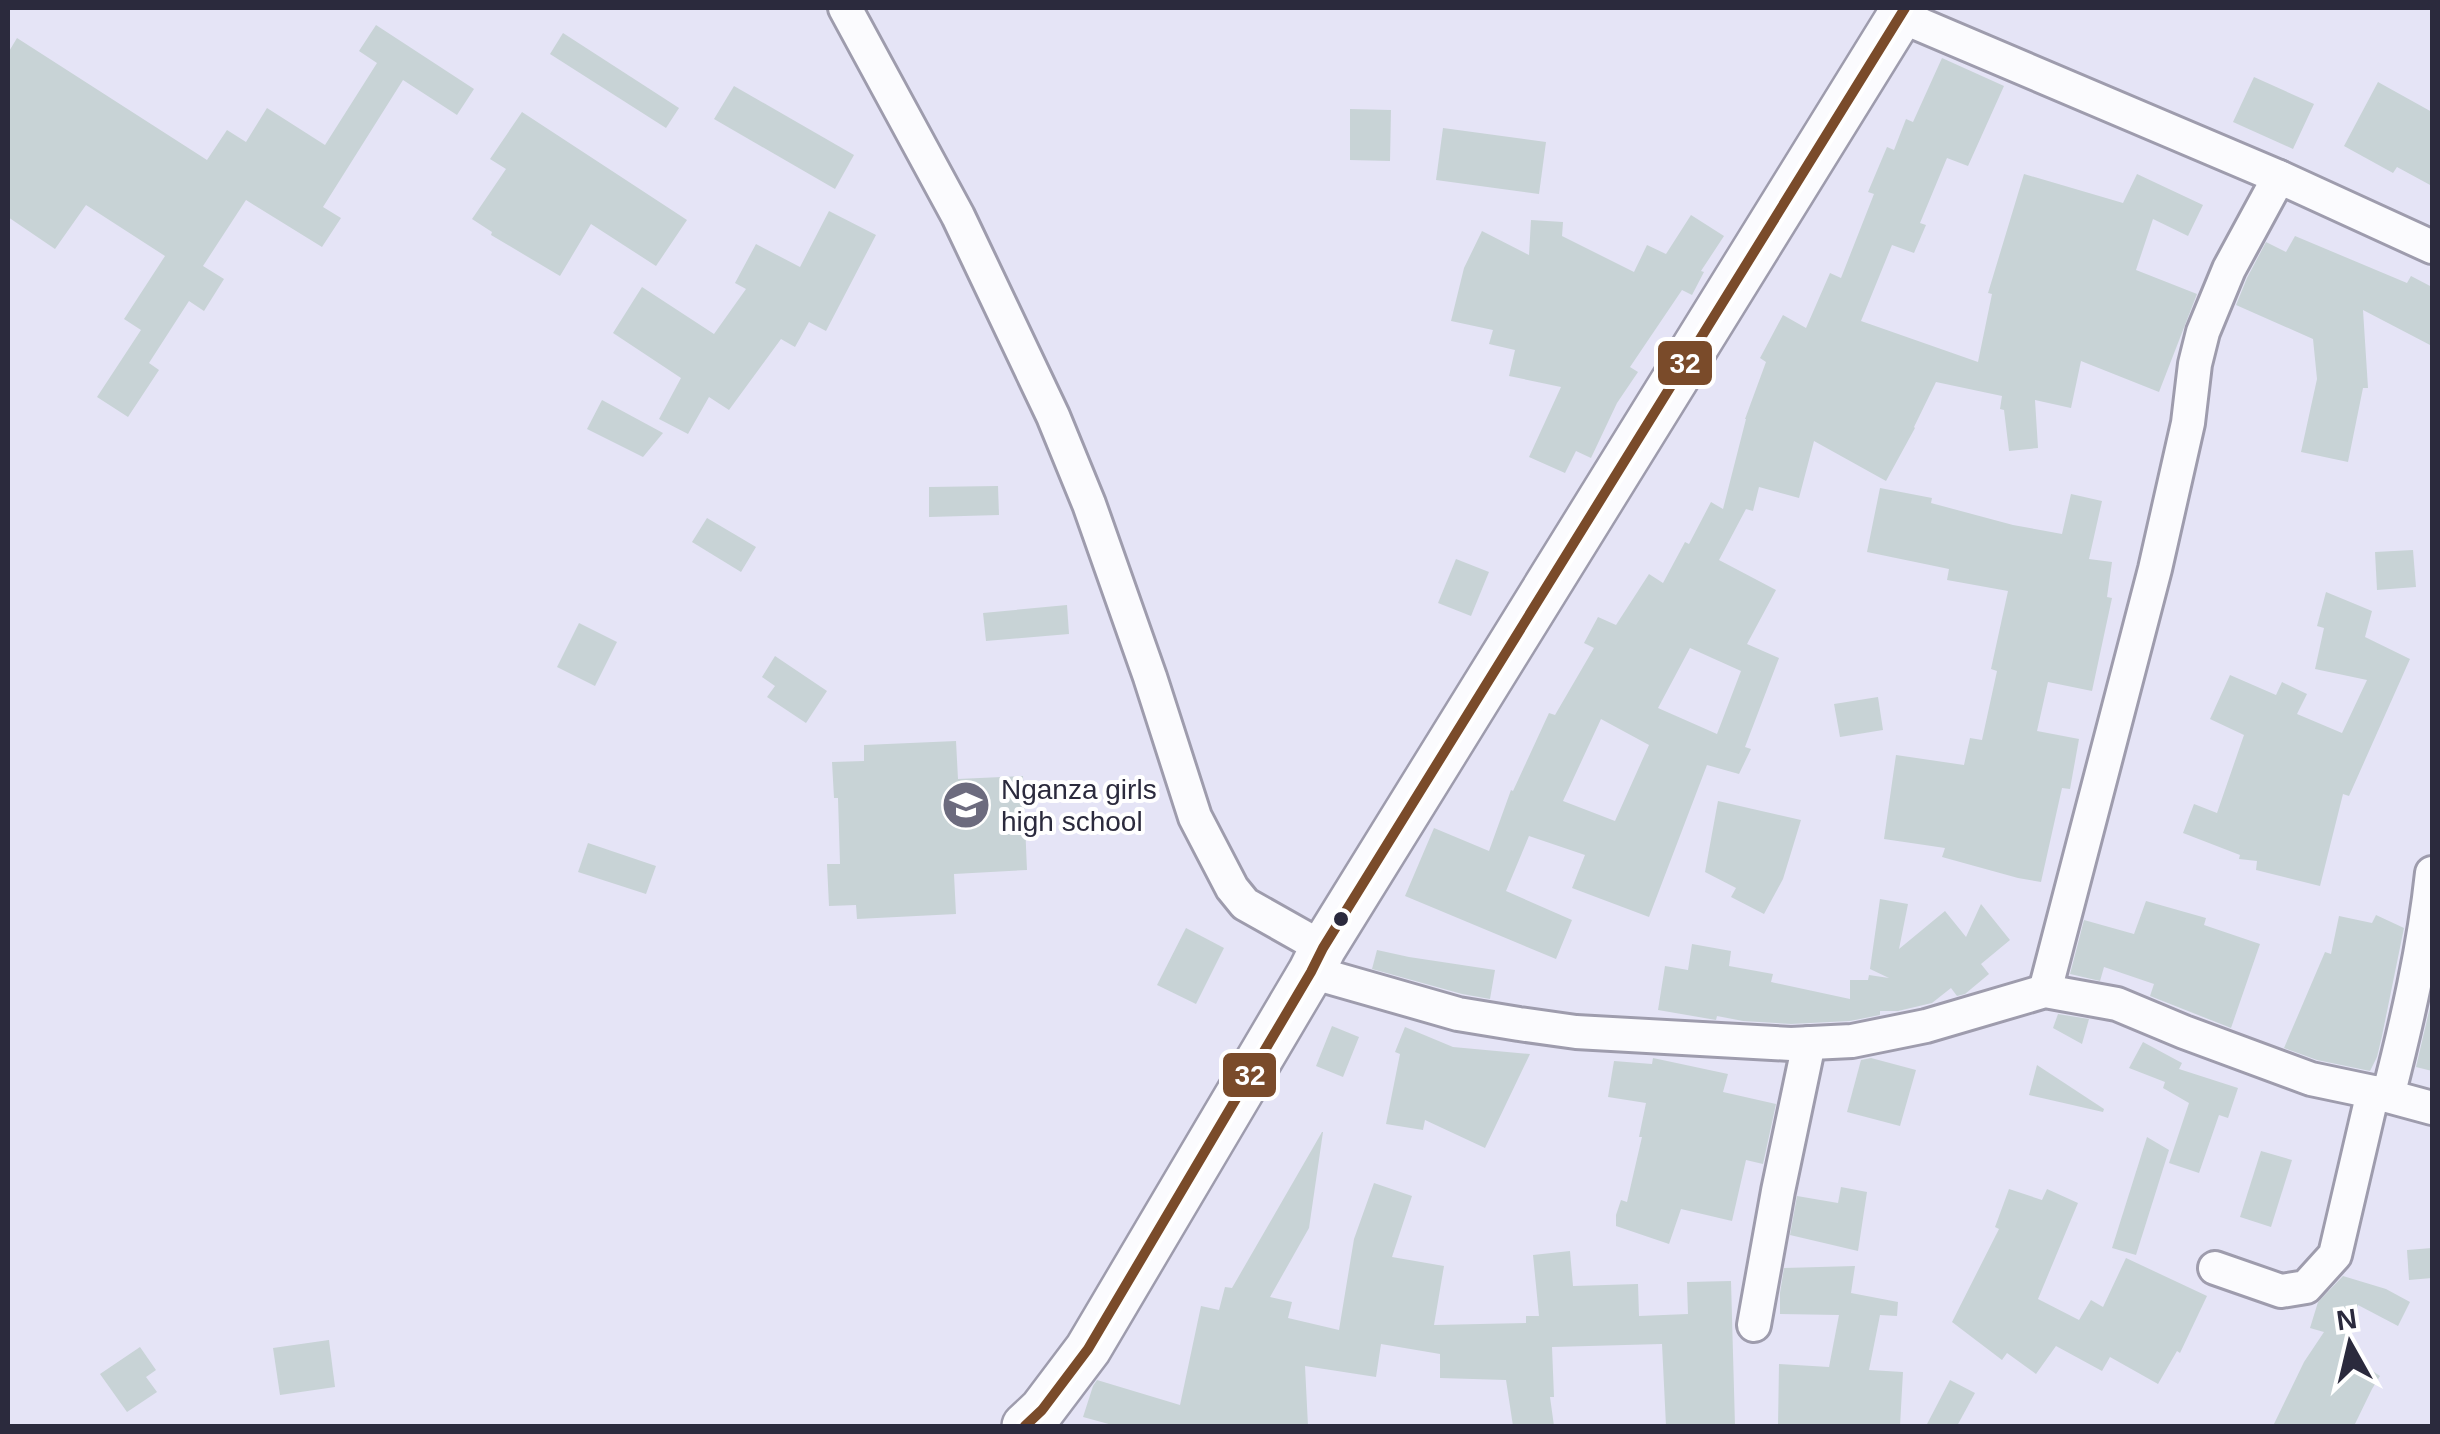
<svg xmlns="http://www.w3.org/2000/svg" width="2440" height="1434" font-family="Arial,sans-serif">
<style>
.building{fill:#c8d3d6;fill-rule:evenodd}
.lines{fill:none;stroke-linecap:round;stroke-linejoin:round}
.minor-casing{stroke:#9e9cad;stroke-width:38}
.secondary-casing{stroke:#9e9cad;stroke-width:50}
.minor{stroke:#fbfbfe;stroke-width:32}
.secondary{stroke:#fbfbfe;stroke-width:45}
.bus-1-casing{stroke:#fff;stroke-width:18}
.bus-1{stroke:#7a4b2a;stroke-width:10}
.bus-dot{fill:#2b2a3d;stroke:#fff;stroke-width:4}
.labels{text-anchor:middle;stroke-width:8;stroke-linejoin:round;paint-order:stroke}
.poi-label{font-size:28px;fill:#2b2a3d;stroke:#fff;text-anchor:start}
.line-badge{stroke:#fff;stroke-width:4}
.badge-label{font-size:28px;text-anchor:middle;font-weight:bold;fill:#fff}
</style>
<rect width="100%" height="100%" fill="#e5e4f6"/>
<g class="building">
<polygon points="376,25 474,89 457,115 403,80 323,207 341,218 322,247 246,200 203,266 224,279 204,311 189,301 149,363 159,370 128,417 97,397 141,330 124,319 165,256 86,205 55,249 8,217 8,53 17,38 207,160 227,130 246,142 267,108 325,145 377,63 359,51"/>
<polygon points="563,33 679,108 666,128 550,54"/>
<path d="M1942 58 2004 86 1968 166 1947 158 1920 223 1926 225 1914 253 1892 245 1861 321 1978 362 1992 294 1988 293 2024 174 2123 203 2137 174 2203 205 2188 236 2153 219 2136 270 2197 294 2159 392 2081 361 2071 408 2035 400 2038 448 2009 451 2004 410 2000 409 2002 396 1936 382 1914 427 1915 428 1886 481 1814 441 1799 498 1759 487 1753 511 1746 509 1719 560 1776 590 1747 644 1779 658 1745 747 1751 749 1739 774 1707 765 1649 917 1572 888 1585 855 1529 836 1506 891 1572 920 1556 959 1405 896 1434 828 1489 851 1511 790 1513 791 1549 713 1555 715 1594 648 1584 643 1598 617 1616 625 1649 574 1663 583 1685 542 1689 544 1711 502 1723 509 1746 419H1745L1766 362 1760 358 1783 315 1806 328 1830 273 1841 278 1874 194 1868 192 1887 147 1894 150 1906 119 1913 122ZM1690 648 1741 671 1717 734 1658 708ZM1601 719 1649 745 1615 821 1563 801Z"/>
<polygon points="2254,77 2314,104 2293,149 2233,122"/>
<polygon points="2378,82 2432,112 2432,186 2397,167 2393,173 2344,146"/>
<polygon points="734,86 854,155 835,189 714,119"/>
<polygon points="1350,109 1391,110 1390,161 1350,160"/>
<polygon points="522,112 687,220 656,266 591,224 560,276 491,235 492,232 472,219 506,169 490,159"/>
<polygon points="1443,128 1546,142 1539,194 1436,180"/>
<polygon points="829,211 876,235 826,331 809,322 795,347 781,339 729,410 709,397 688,434 659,419 681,378 613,333 642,287 714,334 746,289 735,283 756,244 800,267"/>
<polygon points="1691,215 1724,236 1701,271 1704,272 1692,295 1682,290 1630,367 1638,372 1617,403 1591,458 1576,451 1565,473 1529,457 1561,387 1509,376 1515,350 1489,344 1493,330 1451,321 1464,268 1482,231 1529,255 1531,220 1563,222 1562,236 1634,272 1647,245 1666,254"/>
<polygon points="2295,236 2407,283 2411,276 2432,287 2432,346 2363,310 2368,388 2363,388 2348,462 2301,452 2317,379 2313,339 2236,305 2247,278 2266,242 2286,252"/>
<polygon points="602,400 663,433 643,457 587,429"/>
<polygon points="998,486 999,515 929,517 929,487"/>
<polygon points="1880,488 1932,498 1931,503 2013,525 2062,534 2071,494 2102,501 2089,559 2112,562 2107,597 2112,598 2092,691 2048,682 2037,731 2079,739 2070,789 2062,788 2041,882 2018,878 1942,857 1945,848 1884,839 1896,755 1964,765 1970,738 1982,740 1997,671 1991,669 2008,591 1947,580 1949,569 1867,552"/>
<polygon points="707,518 756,547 741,572 692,542"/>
<polygon points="2413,550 2416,587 2377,590 2375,552"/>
<polygon points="1456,559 1489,572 1471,616 1438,603"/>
<polygon points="2326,592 2372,611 2365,637 2410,659 2349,796 2343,794 2320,886 2256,870 2257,861 2239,859 2240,855 2183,833 2194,804 2217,813 2244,735 2210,719 2230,675 2276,695 2282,682 2307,694 2297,714 2342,733 2367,680 2315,669 2324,628 2317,626"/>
<polygon points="1067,605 1069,634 986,641 983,613"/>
<polygon points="579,623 617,642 595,686 557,667"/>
<polygon points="775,656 827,691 806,723 767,697 775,686 762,677"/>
<polygon points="1878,697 1883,730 1840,737 1834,704"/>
<polygon points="956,741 958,779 1023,776 1027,870 954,874 956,914 857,919 856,905 829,906 827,864 840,864 838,798 834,798 832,762 864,761 864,745"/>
<polygon points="1718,801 1801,820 1783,879 1764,914 1731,897 1736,888 1705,872"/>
<polygon points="588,843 656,866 646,894 578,872"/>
<polygon points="1880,899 1908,904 1899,949 1945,911 1966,937 1981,904 2010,940 1981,964 1989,974 1965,994 1957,996 1951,988 1932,1003 1898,1011 1880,1011 1880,1015 1850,1021 1791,1024 1743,1021 1717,1016 1716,1020 1658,1010 1665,966 1688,970 1692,944 1731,951 1729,966 1773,974 1771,982 1850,999 1850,980 1868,980 1869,975 1889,978 1870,969"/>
<polygon points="2146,901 2206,918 2204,925 2260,944 2231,1028 2150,996 2154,984 2104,967 2100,981 2070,974 2084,920 2134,934"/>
<polygon points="2376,915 2404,928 2382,1036 2377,1057 2370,1071 2317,1060 2284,1048 2325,952 2331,954 2339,916 2372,923"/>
<polygon points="1186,928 1224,948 1196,1004 1157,985"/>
<polygon points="1377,950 1409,957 1495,970 1490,999 1462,994 1372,969"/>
<polygon points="2430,1007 2432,1008 2432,1071 2416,1067"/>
<polygon points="2058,1014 2089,1019 2082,1044 2053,1028"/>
<polygon points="1332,1026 1359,1037 1343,1077 1316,1066"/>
<polygon points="1405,1027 1453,1047 1530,1054 1485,1148 1425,1120 1423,1130 1386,1124 1400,1054 1395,1052"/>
<polygon points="2143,1042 2182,1063 2179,1069 2238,1088 2228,1118 2219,1115 2199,1173 2169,1163 2189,1103 2163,1088 2165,1082 2129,1068"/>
<polygon points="1653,1058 1728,1074 1723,1092 1776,1104 1763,1164 1746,1160 1732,1221 1681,1209 1669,1244 1616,1226 1616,1215 1621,1200 1627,1202 1642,1137 1639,1137 1646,1103 1608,1097 1614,1061 1652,1064"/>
<polygon points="1871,1058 1916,1070 1900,1126 1847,1112 1861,1060"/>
<polygon points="2037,1065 2104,1109 2103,1112 2029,1095"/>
<polygon points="1322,1132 1323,1132 1309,1228 1270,1297 1292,1302 1288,1318 1339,1330 1354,1239 1374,1183 1412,1196 1392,1257 1444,1266 1434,1325 1526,1323 1526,1316 1539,1316 1533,1255 1570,1251 1573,1286 1638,1284 1639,1316 1688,1314 1687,1282 1731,1281 1735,1426 1666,1426 1662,1344 1552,1347 1554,1397 1550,1397 1554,1426 1513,1426 1506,1380 1440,1378 1440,1354 1381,1344 1376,1377 1305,1366 1308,1426 1116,1426 1083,1417 1093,1386 1097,1380 1180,1405 1201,1306 1219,1310 1225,1287 1232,1288"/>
<polygon points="2147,1137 2169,1150 2136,1255 2112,1248"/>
<polygon points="2261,1151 2292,1160 2271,1227 2240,1217"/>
<polygon points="1841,1187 1867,1192 1858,1251 1790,1235 1797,1196 1838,1203"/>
<polygon points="2009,1189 2042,1200 2047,1189 2078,1203 2038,1299 2079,1320 2091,1300 2103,1307 2126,1258 2207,1296 2180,1353 2177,1351 2158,1384 2110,1357 2102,1371 2056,1346 2036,1374 2007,1353 2002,1360 1952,1322 1999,1229 1995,1227"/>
<polygon points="2432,1248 2432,1278 2409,1280 2407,1250"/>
<polygon points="1855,1266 1851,1293 1898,1302 1897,1316 1880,1315 1869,1370 1903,1372 1900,1426 1778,1426 1779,1364 1829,1367 1839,1315 1780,1314 1780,1293 1784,1268"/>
<polygon points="2343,1276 2386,1289 2410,1302 2398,1326 2358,1305 2344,1352 2380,1376 2372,1389 2354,1426 2273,1426 2304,1362 2324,1332 2310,1328 2318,1302"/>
<polygon points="329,1340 335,1387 280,1395 273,1348"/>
<polygon points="140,1347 156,1370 146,1377 157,1392 127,1412 100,1374"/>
<polygon points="1950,1380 1975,1393 1957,1426 1926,1426"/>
</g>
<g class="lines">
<g class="minor-casing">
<g id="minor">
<polyline points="845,8 958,216 1053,416 1089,504 1150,677 1195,817 1232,888 1245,904 1323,948"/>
<polyline points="1900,16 2279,177 2432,247"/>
<polyline points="1311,972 1458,1014 1519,1024 1576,1032 1791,1044 1852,1041 1926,1026 2045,991 2117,1004 2184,1032 2311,1079 2373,1092 2432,1108"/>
<polyline points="2045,991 2155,569 2188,423 2195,364 2203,332 2229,269 2279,177"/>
<path d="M2388 1096C2407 1022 2424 948 2432 873"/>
<polyline points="2215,1268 2281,1291 2306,1287 2335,1255 2373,1092"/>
<polyline points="1754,1325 1778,1191 1809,1043"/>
</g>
</g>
<g class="secondary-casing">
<polyline id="secondary" points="1025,1426 1042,1410 1088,1349 1311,972 1323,948 1905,8"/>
</g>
<use href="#minor" class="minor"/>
<use href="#secondary" class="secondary"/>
<g class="bus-1-casing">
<polyline id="bus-1" points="1025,1426 1042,1410 1088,1349 1311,972 1323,948 1905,8"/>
</g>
<use href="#bus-1" class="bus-1"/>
</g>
<defs>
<g id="school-disc" transform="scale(2.5)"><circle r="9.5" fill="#6c6b7e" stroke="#fff"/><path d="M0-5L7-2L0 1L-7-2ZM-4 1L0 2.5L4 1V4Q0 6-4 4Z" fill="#fff"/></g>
</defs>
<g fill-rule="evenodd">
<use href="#school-disc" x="966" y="805"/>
</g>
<circle class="bus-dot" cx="1341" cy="919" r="9"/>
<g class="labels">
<g class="poi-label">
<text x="1001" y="799">Nganza girls<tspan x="1001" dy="32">high school</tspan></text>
</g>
</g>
<g class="line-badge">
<rect x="1656" y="339" width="58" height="48" rx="10" fill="#7a4b2a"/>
<rect x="1221" y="1051" width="57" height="48" rx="10" fill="#7a4b2a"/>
</g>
<g class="badge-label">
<text x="1685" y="373">32</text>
<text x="1250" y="1085">32</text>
</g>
<rect width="2440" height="1434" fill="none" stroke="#2b2a3d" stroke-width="20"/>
<g transform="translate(2350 1344) rotate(352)" stroke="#ffffff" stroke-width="8" paint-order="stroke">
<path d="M0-8L18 38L0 25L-18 38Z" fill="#2b2a3d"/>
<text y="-15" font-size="28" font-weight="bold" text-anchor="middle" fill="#2b2a3d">N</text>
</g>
</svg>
